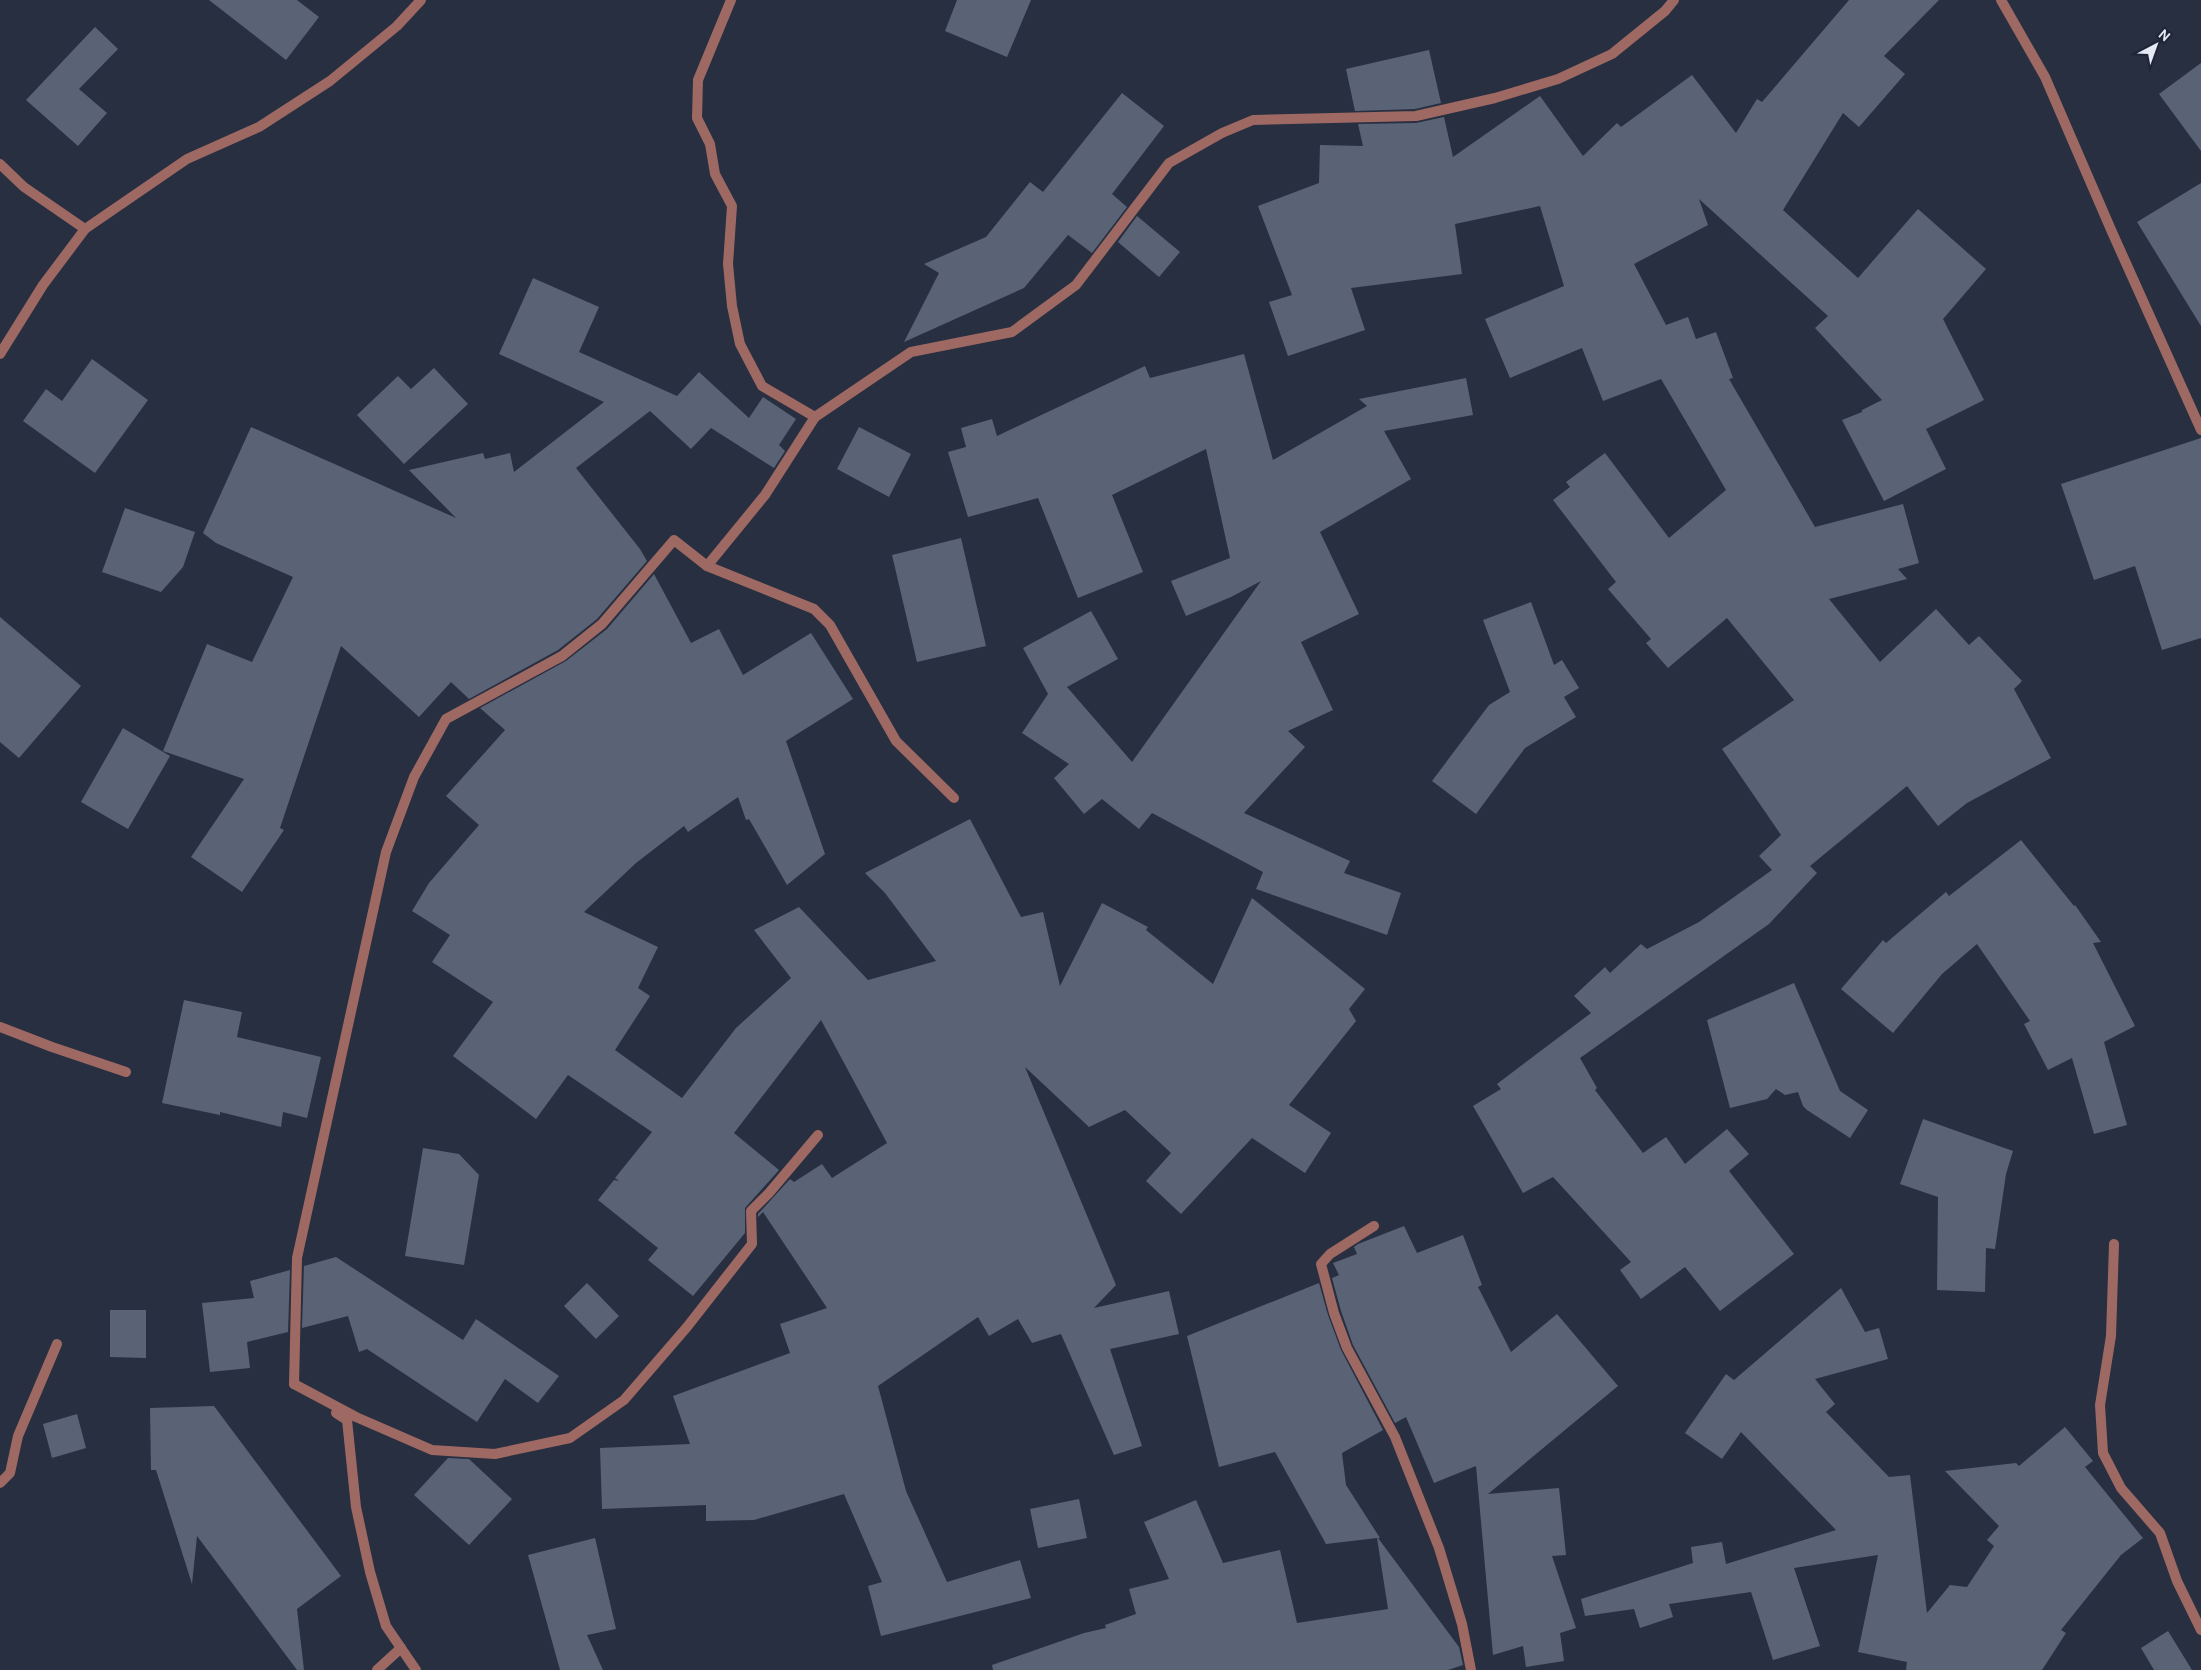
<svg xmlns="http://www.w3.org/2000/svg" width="2201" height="1670" font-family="Cabin,sans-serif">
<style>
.building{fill:#5a6376}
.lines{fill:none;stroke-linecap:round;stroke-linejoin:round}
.street{stroke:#9e6963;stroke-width:10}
</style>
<rect width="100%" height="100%" fill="#272f40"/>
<g class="building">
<polygon points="209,0 297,0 319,17 286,60"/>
<polygon points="957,0 1031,0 1007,57 945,31"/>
<polygon points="1849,0 1939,0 1884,56 1905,74 1859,127 1843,113 1783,210 1858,278 1918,209 1986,269 1943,319 1984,400 1926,429 1946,469 1884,501 1842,420 1862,412 1862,410 1882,400 1815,328 1828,316 1699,199 1708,225 1634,264 1666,325 1688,317 1696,339 1716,332 1733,378 1729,379 1815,527 1903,504 1919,563 1898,569 1907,579 1829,599 1880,662 1936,609 1969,645 1979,636 2022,681 2014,689 2051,758 1967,803 1938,826 1907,786 1810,866 1817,873 1769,924 1580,1058 1597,1088 1595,1090 1643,1153 1666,1137 1685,1164 1727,1129 1749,1154 1729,1171 1794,1254 1720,1311 1685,1267 1641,1299 1620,1270 1631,1262 1553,1177 1523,1193 1473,1106 1501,1089 1497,1084 1591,1013 1574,996 1605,967 1610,973 1641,944 1647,949 1699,922 1772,870 1759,856 1781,835 1722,749 1794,700 1727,618 1668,668 1646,643 1651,639 1608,589 1616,582 1553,500 1570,487 1566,482 1605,453 1669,538 1726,490 1661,379 1603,401 1582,348 1510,378 1485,319 1564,286 1540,206 1455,224 1462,274 1351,288 1365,330 1288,356 1269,302 1292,295 1258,206 1319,183 1320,145 1363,146 1358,124 1416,123 1444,117 1453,157 1540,96 1583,156 1617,123 1621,127 1692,75 1736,133 1757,99 1762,102"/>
<polygon points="95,27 118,49 79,89 107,113 78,146 26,100"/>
<polygon points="1429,50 1441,103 1415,109 1355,111 1346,69"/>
<polygon points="2201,63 2201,151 2159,94"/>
<polygon points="1122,93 1164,126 1112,194 1127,207 1092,253 1068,235 1024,288 904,342 939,273 924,264 986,237 1030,182 1043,192"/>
<polygon points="2201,183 2201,326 2137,222"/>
<polygon points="1137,216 1180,252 1159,277 1118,242"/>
<polygon points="533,278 599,307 579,352 677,396 699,372 749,418 763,397 796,419 779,445 785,451 774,468 711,428 691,449 650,411 576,468 640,549 647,561 597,619 558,650 469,699 451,682 419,717 341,646 280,828 284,830 242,892 191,857 244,779 163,751 207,644 252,662 293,577 216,543 203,533 251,427 456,518 409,470 483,453 485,459 510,453 514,472 604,402 499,354"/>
<polygon points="1244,354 1273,460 1367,406 1359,399 1466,378 1473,415 1384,431 1411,479 1320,532 1359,614 1301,642 1333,710 1288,731 1305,747 1244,813 1350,861 1344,873 1401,893 1387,935 1256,889 1263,872 1152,813 1139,829 1102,799 1084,814 1054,778 1069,764 1022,733 1048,694 1023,648 1091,611 1118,659 1067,687 1132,762 1261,581 1231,597 1186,616 1171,581 1230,558 1206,449 1112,495 1143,572 1078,598 1038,498 968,517 948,452 966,447 961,428 992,419 997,436 1145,366 1150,378"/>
<polygon points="92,359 148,400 95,473 23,421 46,389 62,401"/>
<polygon points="434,368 468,404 404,464 357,415 398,376 411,389"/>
<polygon points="859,427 911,454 889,497 837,469"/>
<polygon points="2201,438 2201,638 2162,650 2135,566 2094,580 2061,484"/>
<polygon points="125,508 195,532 183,567 161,592 102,572"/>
<polygon points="961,538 986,646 917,662 892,555"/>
<polygon points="654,574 691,643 719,629 743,675 811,633 853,699 786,741 825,854 787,885 749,819 746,820 738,797 688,832 684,826 636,863 584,912 658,947 638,988 650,996 615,1050 682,1098 736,1028 791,978 754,930 799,907 868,980 936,961 885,893 865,873 970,819 1021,917 1043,912 1060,986 1102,903 1148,927 1146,930 1213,984 1252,898 1365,989 1349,1009 1356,1021 1289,1105 1331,1133 1305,1173 1252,1138 1181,1214 1146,1181 1171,1153 1125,1110 1089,1127 1025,1067 1116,1285 1094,1308 1169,1291 1179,1334 1110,1349 1142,1446 1114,1455 1061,1334 1032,1343 1018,1319 989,1336 978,1317 878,1386 906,1491 947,1582 1020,1560 1031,1598 881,1636 868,1586 882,1582 844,1494 754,1520 706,1521 706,1505 602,1509 600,1448 690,1444 673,1396 790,1353 780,1324 827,1308 763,1212 758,1217 758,1214 790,1179 794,1182 822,1164 832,1178 887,1143 821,1020 734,1133 779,1170 745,1208 745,1233 693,1296 648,1260 658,1248 598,1200 614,1180 619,1181 615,1178 652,1132 568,1075 536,1119 453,1056 493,1002 432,962 450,935 412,911 429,883 479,825 446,796 505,730 480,708 566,661 607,629"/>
<polygon points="1531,602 1554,665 1562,660 1579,688 1564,697 1576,717 1525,748 1476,814 1432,781 1489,705 1510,692 1483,620"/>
<polygon points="0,617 81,686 19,758 0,742"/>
<polygon points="123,728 170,756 128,829 81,802"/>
<polygon points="2021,840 2074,906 2075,905 2101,942 2093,943 2135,1026 2104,1042 2127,1125 2094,1134 2072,1058 2048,1070 2024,1024 2030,1021 1977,944 1942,974 1893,1033 1841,989 1883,940 1886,943 1946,892 1949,896"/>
<polygon points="1794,983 1840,1091 1868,1110 1850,1138 1807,1110 1803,1106 1798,1092 1785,1095 1776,1089 1767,1099 1730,1108 1707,1020"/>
<polygon points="184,1000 242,1012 237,1037 321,1057 307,1118 283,1112 281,1127 220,1112 220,1115 162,1103"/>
<polygon points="1923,1119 2013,1151 2006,1174 1995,1249 1986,1248 1985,1292 1937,1290 1938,1197 1900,1184"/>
<polygon points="423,1148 459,1154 479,1175 464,1265 405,1256"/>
<polygon points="1404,1226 1417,1253 1463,1235 1482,1285 1478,1287 1511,1352 1557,1314 1618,1386 1488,1494 1559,1488 1566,1555 1552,1556 1576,1628 1560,1633 1564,1661 1526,1667 1523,1646 1493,1655 1476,1466 1434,1483 1406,1417 1395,1423 1353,1345 1341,1311 1332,1278 1339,1275 1333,1263 1357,1254 1354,1247 1358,1244"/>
<polygon points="336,1257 463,1340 476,1319 559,1376 538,1403 505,1379 477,1422 367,1349 359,1352 348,1316 302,1328 304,1266"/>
<polygon points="290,1270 288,1332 247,1342 250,1368 210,1372 202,1303 254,1298 250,1281"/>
<polygon points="587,1283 619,1316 596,1339 564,1306"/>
<polygon points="1319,1283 1328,1315 1341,1350 1383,1430 1342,1453 1346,1485 1380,1538 1378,1538 1459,1647 1463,1665 1448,1670 993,1670 992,1665 1084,1633 1106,1628 1105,1625 1136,1614 1129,1589 1169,1579 1144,1522 1196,1500 1223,1563 1280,1550 1297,1623 1388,1609 1377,1538 1326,1544 1275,1452 1219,1467 1187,1336"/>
<polygon points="1841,1288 1865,1332 1879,1328 1888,1359 1815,1379 1835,1404 1826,1412 1889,1477 1910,1475 1927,1613 1950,1585 1967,1587 1994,1546 1987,1540 1999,1526 1945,1471 2016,1463 2019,1466 2065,1427 2093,1461 2085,1467 2143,1538 2121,1555 2061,1630 2066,1633 2042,1670 1906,1670 1907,1662 1858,1652 1878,1555 1794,1568 1820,1646 1773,1660 1751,1592 1669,1604 1673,1617 1640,1628 1634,1609 1585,1616 1581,1599 1693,1563 1691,1547 1722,1542 1726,1564 1836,1530 1741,1432 1722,1459 1685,1433 1726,1374 1734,1380"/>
<polygon points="110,1310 146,1310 146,1358 110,1357"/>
<polygon points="214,1406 341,1576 297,1609 304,1670 297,1670 197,1536 192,1584 156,1470 151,1470 150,1408"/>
<polygon points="77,1414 86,1448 52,1458 43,1424"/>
<polygon points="448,1458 469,1459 512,1499 469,1545 414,1495"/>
<polygon points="1079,1499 1087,1538 1038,1548 1030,1509"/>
<polygon points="595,1538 616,1629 587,1635 603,1670 560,1670 528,1555"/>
<polygon points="2168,1631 2192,1670 2154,1670 2141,1648"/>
</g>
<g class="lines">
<g class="street">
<polyline points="731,0 698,80 697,118 710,144 715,174 732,206 728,264 732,306 740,344 762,386 815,417"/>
<polyline points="2001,0 2045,77 2112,232 2201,430"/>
<polyline points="0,164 24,187 85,229"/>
<polyline points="0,354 43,285 85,229 187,159 259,127 330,81 397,26 421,0"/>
<polyline points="707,566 814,609 830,625 896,741 954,798"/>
<polyline points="0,1027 52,1047 126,1072"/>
<polyline points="1374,1226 1330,1254 1321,1264 1334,1313 1347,1348 1395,1437 1439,1548 1462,1624 1471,1670"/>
<polyline points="2114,1244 2111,1336 2100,1405 2103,1453 2121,1488 2160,1533 2177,1581 2201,1630"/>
<polyline points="294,1384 297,1258 386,852 414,777 446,719 562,656 602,624 674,540 707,566 765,495 815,417 911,352 1012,332 1076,285 1169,163 1222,133 1253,120 1416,116 1495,98 1558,79 1612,54 1665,11 1674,0"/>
<polyline points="294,1384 356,1417 432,1450 495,1454 570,1438 624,1400 687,1327 752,1244 751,1211 769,1193 818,1135"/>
<polyline points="336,1413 347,1420 356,1507 370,1572 386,1626 416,1670"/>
<polyline points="0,1483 10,1473 18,1436 57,1344"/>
<polyline points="377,1670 401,1648"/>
</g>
</g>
<g transform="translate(2156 45) rotate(41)" stroke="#1d2536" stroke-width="4" paint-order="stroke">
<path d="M0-4L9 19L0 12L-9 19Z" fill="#e4e9f5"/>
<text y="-8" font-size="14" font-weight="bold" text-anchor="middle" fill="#e4e9f5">N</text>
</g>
</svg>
